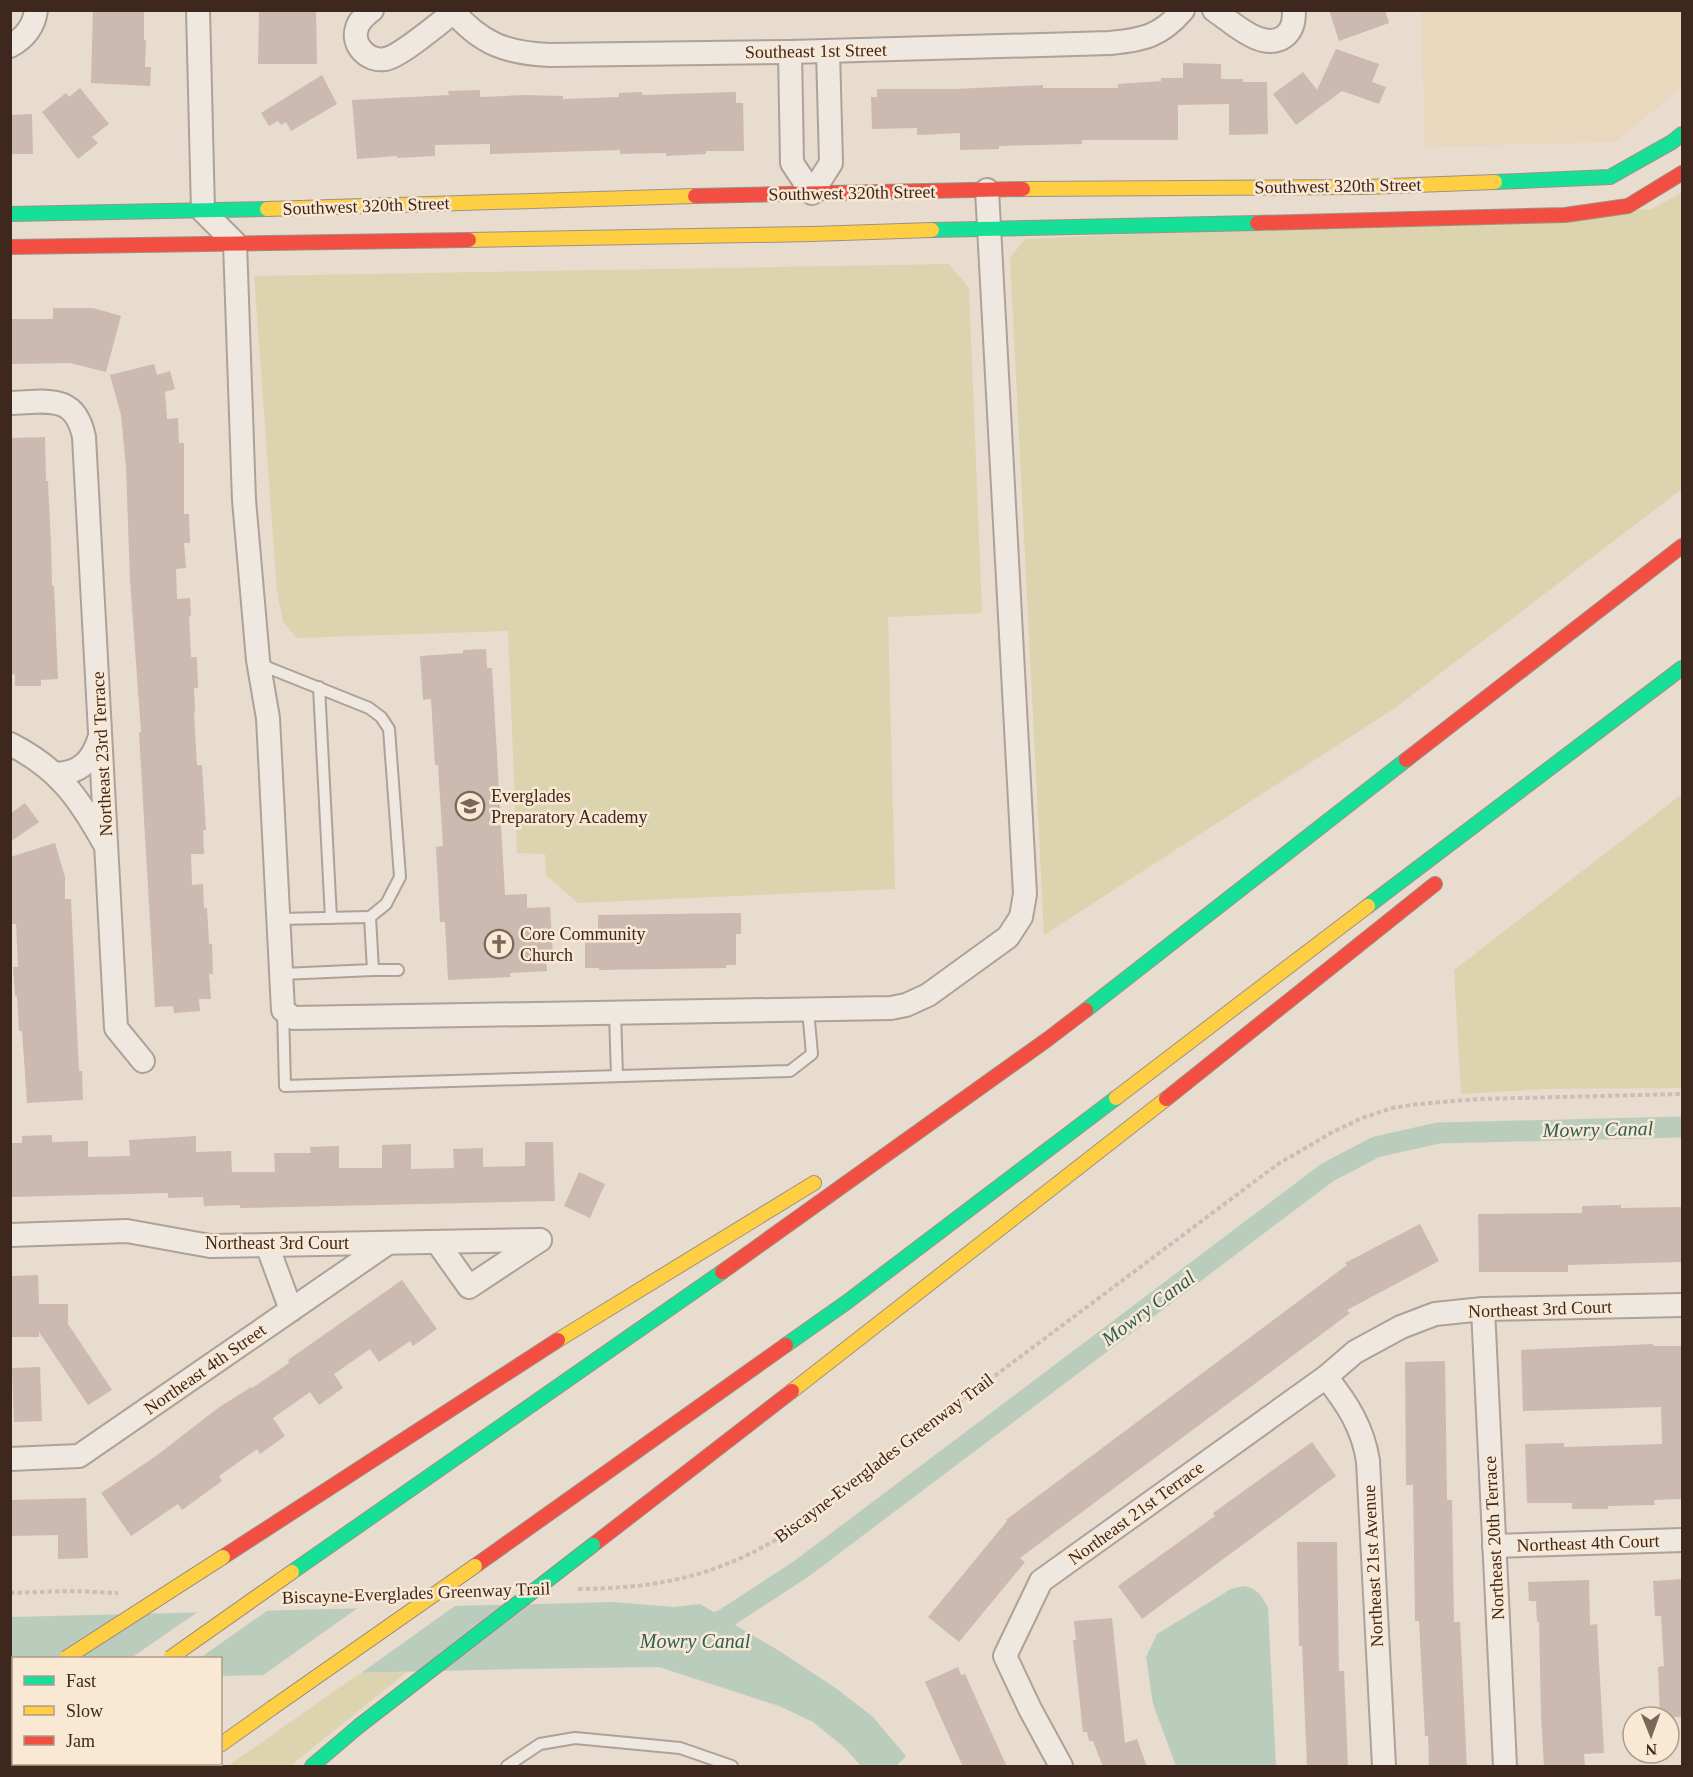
<svg xmlns="http://www.w3.org/2000/svg" width="1693" height="1777" font-family="Georgia,serif">
<style>
.farmland{fill:#e9d8be}
.green{fill:#dcd4af}
.water{fill:#bacdbd}
.pier{fill:#e8dcce}
.lines{fill:none;stroke-linecap:round;stroke-linejoin:round}
.canal{stroke:#bacdbd;stroke-width:21}
.building{fill:#ccb9af}
.lane-casing{stroke:#aea197;stroke-width:14}
.street-casing{stroke:#aea197;stroke-width:26}
.fast-casing{stroke:#9d9187;stroke-width:16}
.slow-casing{stroke:#9d9187;stroke-width:16}
.jam-casing{stroke:#9d9187;stroke-width:16}
.path{stroke:#c9bfb7;stroke-width:4;stroke-dasharray:4.5 3;stroke-linecap:butt}
.lane{stroke:#efe8e1;stroke-width:10}
.street{stroke:#efe8e1;stroke-width:22}
.fast{stroke:#16e098;stroke-width:14}
.slow{stroke:#ffcf43;stroke-width:14}
.jam{stroke:#f24e42;stroke-width:14}
.fast-bridge-casing{stroke:#93877e;stroke-width:16;stroke-linecap:butt}
.slow-bridge-casing{stroke:#93877e;stroke-width:16;stroke-linecap:butt}
.fast-bridge{stroke:#16e098;stroke-width:14}
.slow-bridge{stroke:#ffcf43;stroke-width:14}
.labels{text-anchor:middle;stroke-width:5;stroke-linejoin:round;paint-order:stroke}
.street-label{font-size:18px;fill:#3e271d;stroke:#f9e8d4}
.poi-label{font-size:18px;fill:#3e271d;stroke:#f9e8d4;text-anchor:start}
.water-label{font-size:20px;font-style:italic;fill:#2b6052;stroke:#f9e8d4}
</style>
<rect width="100%" height="100%" fill="#e8dcce"/>
<polygon class="farmland" points="1421,11 1682,11 1682,87 1615,142 1425,147"/>
<g class="green">
<polygon points="1682,192 1682,489 1395,708 1044,935 1010,258 1025,239 1652,209"/>
<polygon points="949,264 969,288 982,613 888,617 895,889 578,903 546,875 545,854 517,853 508,631 297,638 283,622 277,591 254,276"/>
<polygon points="1682,794 1682,1088 1546,1089 1461,1094 1454,970"/>
<polygon points="407,1672 290,1766 228,1766 360,1673"/>
</g>
<g class="water">
<path d="M1243 1586C1257 1588 1262 1596 1268 1608L1276 1766H1176L1153 1704 1146 1657 1157 1634 1231 1589Z"/>
<polygon points="614,1602 674,1607 700,1604 781,1652 837,1689 872,1716 906,1756 896,1766 861,1766 845,1748 813,1722 779,1706 659,1667 517,1669 221,1676 220,1658 14,1658 13,1682 11,1682 10,1617"/>
</g>
<g class="pier">
<polygon points="459,1603 357,1676 259,1678 362,1605"/>
<polygon points="271,1608 200,1658 131,1658 202,1609"/>
</g>
<g class="lines">
<polyline class="canal" points="700,1628 723,1620 801,1569 1328,1172 1376,1147 1438,1133 1682,1127"/>
</g>
<g class="building">
<polygon points="93,10 144,10 144,40 146,40 145,67 151,67 150,86 91,83"/>
<polygon points="259,10 316,10 317,64 258,64"/>
<polygon points="1329,10 1385,10 1389,23 1339,41"/>
<polygon points="1336,49 1379,64 1372,82 1386,87 1379,104 1342,91 1296,125 1273,94 1303,72 1317,90"/>
<polygon points="1183,63 1221,64 1221,79 1243,79 1243,82 1267,82 1268,134 1229,135 1229,104 1178,105 1178,140 1082,140 1082,144 999,146 999,149 960,150 960,133 917,135 917,128 872,129 871,97 877,97 877,89 954,89 1043,85 1043,88 1118,88 1118,84 1161,81 1161,78 1183,78"/>
<polygon points="322,75 337,104 291,131 286,122 281,125 278,121 269,126 261,113"/>
<polygon points="80,88 109,124 92,137 98,143 78,159 42,112 66,93 69,97"/>
<polygon points="480,90 480,97 524,95 563,96 563,99 619,97 619,93 642,92 642,95 736,92 736,103 743,103 744,151 706,151 706,154 666,156 666,153 620,154 620,150 490,154 490,144 435,145 435,156 397,158 397,156 357,159 352,100 449,95 448,91"/>
<polygon points="32,114 33,154 10,154 10,115"/>
<polygon points="53,308 93,308 121,316 106,372 70,363 10,364 10,319 53,319"/>
<polygon points="154,364 157,375 170,371 175,389 165,392 167,419 178,418 179,443 184,443 184,514 189,514 190,543 184,543 186,568 176,569 177,599 190,598 191,616 189,616 191,657 197,657 198,688 194,688 195,712 194,712 197,765 202,765 206,830 203,830 204,854 191,854 192,885 203,884 204,908 207,908 209,944 212,944 213,974 209,974 211,999 199,999 200,1011 174,1013 173,1006 155,1007 139,733 141,732 130,580 126,468 121,415 110,375"/>
<polygon points="45,437 46,481 48,481 51,544 52,586 54,586 58,679 41,680 41,686 15,686 15,674 10,675 10,438"/>
<polygon points="486,649 487,668 492,668 505,895 527,894 527,908 550,907 553,955 546,956 547,971 510,973 511,977 448,980 445,922 440,922 436,847 443,846 438,765 435,765 431,699 423,700 420,656 463,653 463,650"/>
<polygon points="25,803 39,822 10,842 10,814"/>
<polygon points="55,843 65,877 65,899 71,899 79,1071 82,1071 83,1100 27,1103 22,1031 19,1031 17,996 15,996 13,967 18,967 16,924 12,924 10,857"/>
<polygon points="741,913 741,934 736,934 736,965 726,965 726,968 599,970 599,968 585,968 585,938 598,938 598,915"/>
<polygon points="52,1135 52,1142 88,1141 88,1157 130,1156 129,1140 196,1136 196,1152 231,1151 232,1172 275,1172 274,1153 311,1153 310,1147 339,1146 339,1168 382,1168 382,1145 411,1144 411,1169 454,1168 453,1149 483,1148 483,1167 525,1166 525,1142 553,1142 555,1201 240,1208 240,1205 204,1206 203,1197 168,1198 168,1193 10,1197 10,1143 22,1143 22,1136"/>
<polygon points="579,1172 605,1184 590,1218 564,1206"/>
<polygon points="1621,1205 1621,1208 1683,1207 1683,1262 1568,1265 1568,1272 1479,1272 1478,1214 1582,1213 1582,1206"/>
<polygon points="1420,1224 1439,1261 1347,1310 1350,1313 1020,1558 1025,1562 959,1642 928,1617 1007,1521 1006,1520 1347,1265 1345,1263"/>
<polygon points="38,1275 39,1304 68,1304 68,1324 112,1390 88,1405 39,1332 39,1337 10,1337 10,1276"/>
<polygon points="402,1280 437,1329 413,1346 410,1341 379,1362 370,1349 334,1374 343,1388 319,1405 310,1392 273,1418 285,1436 260,1454 257,1449 219,1476 222,1481 182,1510 178,1504 131,1536 101,1493 156,1456 218,1408 251,1387 252,1388 289,1363 288,1360"/>
<polygon points="1653,1344 1653,1346 1683,1346 1683,1499 1654,1500 1655,1505 1608,1506 1608,1509 1572,1509 1572,1503 1527,1503 1525,1444 1564,1443 1564,1447 1662,1444 1661,1407 1523,1411 1521,1350"/>
<polygon points="1445,1361 1447,1500 1452,1500 1454,1622 1460,1622 1467,1767 1429,1767 1428,1736 1425,1736 1419,1621 1415,1621 1413,1485 1406,1485 1405,1362"/>
<polygon points="40,1367 42,1421 14,1422 12,1368"/>
<polygon points="1312,1442 1336,1476 1142,1619 1118,1586 1215,1516 1213,1513"/>
<polygon points="86,1498 88,1558 58,1559 58,1535 10,1536 10,1500"/>
<polygon points="1297,1542 1337,1542 1339,1671 1344,1671 1348,1767 1307,1767 1302,1646 1299,1646"/>
<polygon points="1683,1579 1683,1717 1660,1717 1658,1667 1664,1666 1661,1616 1655,1616 1653,1581"/>
<polygon points="1589,1580 1590,1625 1597,1624 1604,1753 1584,1754 1585,1767 1544,1767 1541,1716 1539,1622 1537,1622 1536,1601 1529,1601 1528,1582"/>
<polygon points="1112,1618 1125,1743 1137,1739 1147,1767 1103,1767 1093,1741 1089,1741 1087,1732 1083,1732 1073,1640 1076,1640 1074,1621"/>
<polygon points="958,1667 961,1675 965,1674 1007,1767 963,1767 925,1682"/>
</g>
<g class="lines">
<g class="lane-casing">
<g id="lane">
<polyline points="259,664 369,708 381,717 389,729 400,877 386,904 370,917 373,970 282,974"/>
<polyline points="319,687 331,918"/>
<polyline points="279,919 370,917"/>
<polyline points="373,970 398,970"/>
<polyline points="283,1010 285,1086 790,1071 812,1054 808,1010"/>
<polyline points="615,1013 617,1076"/>
<polyline points="507,1766 540,1744 575,1738 680,1748 732,1766"/>
</g>
</g>
<g class="street-casing">
<g id="street">
<polyline points="198,10 203,211 235,243 244,500 258,660 268,718 283,1010 293,1018 891,1008 906,1005 928,995 1008,937 1021,917 1025,894 987,190"/>
<path d="M372 10C366 15 359 20 357 28 351 45 368 62 385 59 400 57 440 22 454 12"/>
<path d="M452 10C481 44 506 53 550 55L790 52 1110 43C1143 40 1161 36 1183 10"/>
<path d="M1214 10C1232 22 1263 53 1285 36 1293 29 1294 21 1294 10"/>
<path d="M10 46C25 38 34 27 36 10"/>
<polyline points="790,52 792,163 812,193 831,163 828,51"/>
<path d="M10 403C47 402 75 393 84 437L116 1028 143 1061"/>
<path d="M10 744C58 768 79 798 104 843"/>
<path d="M56 774C81 773 93 760 100 736"/>
<polyline points="10,1235 127,1231 210,1246 540,1240"/>
<polyline points="437,1242 469,1287 540,1240"/>
<polyline points="267,1245 291,1310"/>
<polyline points="1483,1309 1505,1766"/>
<path d="M1326 1377C1347 1403 1363 1428 1368 1461L1384 1766"/>
<polyline points="10,1459 79,1456 388,1243"/>
<polyline points="1494,1546 1682,1540"/>
<polyline points="1061,1766 1030,1709 1005,1656 1041,1581 1326,1377 1355,1352 1401,1327 1435,1314 1483,1309 1682,1305"/>
</g>
</g>
<g class="fast-casing">
<g id="fast">
<polyline points="1495,182 1610,177 1672,142 1682,134"/>
<polyline points="10,214 267,209"/>
<polyline points="932,230 1257,223"/>
<polyline points="1368,906 1682,668"/>
<polyline points="1086,1010 1406,760"/>
<polyline points="786,1345 847,1302 1116,1098"/>
<polyline points="292,1572 722,1272"/>
<polyline points="16,1766 21,1764"/>
<polyline points="190,1766 194,1764"/>
<polyline points="312,1766 359,1726"/>
</g>
</g>
<g class="slow-casing">
<g id="slow">
<polyline points="1023,189 1364,187 1495,182"/>
<polyline points="267,209 695,196"/>
<polyline points="469,240 812,234 932,230"/>
<polyline points="1116,1098 1368,906"/>
<polyline points="558,1340 814,1183"/>
<polyline points="792,1391 1166,1099"/>
<polyline points="10,1695 14,1693"/>
<polyline points="220,1745 272,1708"/>
</g>
</g>
<g class="jam-casing">
<g id="jam">
<polyline points="695,196 1023,189"/>
<polyline points="1257,223 1565,215 1628,206 1682,173"/>
<polyline points="10,247 469,240"/>
<polyline points="1406,760 1682,546"/>
<polyline points="1166,1099 1435,884"/>
<polyline points="722,1272 1048,1039 1086,1010"/>
<polyline points="593,1545 792,1391"/>
<polyline points="223,1557 558,1340"/>
<polyline points="475,1566 786,1345"/>
</g>
</g>
<g class="path">
<path d="M578 1589C653 1588 707 1579 774 1541L1278 1164 1331 1133 1362 1118 1392 1108 1418 1104 1479 1099 1682 1094"/>
<polyline points="10,1593 71,1591 118,1593"/>
<polyline points="305,1596 390,1592"/>
</g>
<use href="#lane" class="lane"/>
<use href="#street" class="street"/>
<use href="#fast" class="fast"/>
<use href="#slow" class="slow"/>
<use href="#jam" class="jam"/>
<g class="fast-bridge-casing">
<polyline id="fast-bridge" points="359,1726 593,1545"/>
</g>
<g class="slow-bridge-casing">
<g id="slow-bridge">
<polyline points="66,1658 223,1557"/>
<polyline points="170,1658 292,1572"/>
<polyline points="272,1708 475,1566"/>
</g>
</g>
<use href="#fast-bridge" class="fast-bridge"/>
<use href="#slow-bridge" class="slow-bridge"/>
</g>
<defs>
<g id="school-ring" transform="scale(1.5)"><circle r="9.5" fill="#f9e8d4" stroke="#7a665b" stroke-width="1.5"/><path d="M0-5L7-2L0 1L-7-2ZM-4 1L0 2.5L4 1V4Q0 6-4 4Z" fill="#7a665b"/></g>
<g id="church-ring" transform="scale(1.5)"><circle r="9.5" fill="#f9e8d4" stroke="#7a665b" stroke-width="1.5"/><path d="M-1.2-6h2.4v3.5h3.3v2.4h-3.3V6h-2.4V-.1h-3.3v-2.4h3.3Z" fill="#7a665b"/></g>
</defs>
<g fill-rule="evenodd">
<use href="#school-ring" x="470" y="806"/>
<use href="#church-ring" x="499" y="944"/>
</g>
<g class="labels">
<g class="street-label">
<text transform="translate(816 51) rotate(-1)" y="6">Southeast 1st Street</text>
<text transform="translate(1338 186) rotate(-1)" y="6">Southwest 320th Street</text>
<text transform="translate(852 193) rotate(-1)" y="6">Southwest 320th Street</text>
<text transform="translate(366 206) rotate(-2)" y="6">Southwest 320th Street</text>
<text transform="translate(102 754) rotate(-93)" y="6">Northeast 23rd Terrace</text>
<text x="277" y="1249">Northeast 3rd Court</text>
<text transform="translate(1540 1309) rotate(-2)" y="6">Northeast 3rd Court</text>
<text transform="translate(205 1369) rotate(-35)" y="6">Northeast 4th Street</text>
<text transform="translate(884 1458) rotate(-37)" y="6">Biscayne-Everglades Greenway Trail</text>
<text transform="translate(1136 1513) rotate(-36)" y="6">Northeast 21st Terrace</text>
<text transform="translate(1494 1538) rotate(-93)" y="6">Northeast 20th Terrace</text>
<text transform="translate(1588 1543) rotate(-2)" y="6">Northeast 4th Court</text>
<text transform="translate(1373 1566) rotate(-93)" y="6">Northeast 21st Avenue</text>
<text transform="translate(416 1593) rotate(-2)" y="6">Biscayne-Everglades Greenway Trail</text>
</g>
<g class="poi-label">
<text x="491" y="802">Everglades<tspan x="491" dy="21">Preparatory Academy</tspan></text>
<text x="520" y="940">Core Community<tspan x="520" dy="21">Church</tspan></text>
</g>
<g class="water-label">
<text transform="translate(1598 1129) rotate(-1)" y="7">Mowry Canal</text>
<text transform="translate(1148 1308) rotate(-37)" y="7">Mowry Canal</text>
<text x="695" y="1648">Mowry Canal</text>
</g>
</g>
<rect width="1693" height="1777" fill="none" stroke="#3e271d" stroke-width="24"/>
<rect x="12" y="1657" width="210" height="108" fill="#f9e8d4" stroke="#ae9b8b" stroke-width="1.5"/>
<rect x="24" y="1676" width="30" height="9" fill="#16e098" stroke="#ae9b8b" stroke-width="1.5"/>
<text x="66" y="1687" font-size="18" fill="#3e271d">Fast</text>
<rect x="24" y="1706" width="30" height="9" fill="#ffcf43" stroke="#ae9b8b" stroke-width="1.5"/>
<text x="66" y="1717" font-size="18" fill="#3e271d">Slow</text>
<rect x="24" y="1736" width="30" height="9" fill="#f24e42" stroke="#ae9b8b" stroke-width="1.5"/>
<text x="66" y="1747" font-size="18" fill="#3e271d">Jam</text>
<g transform="translate(1651 1735) rotate(179)"><circle r="28" fill="#f9e8d4" stroke="#ae9b8b" stroke-width="1.5"/>
<path d="M0-4.5L10 22L0 15L-10 22Z" fill="#7a665b"/>
<text y="-9" font-size="16" font-weight="bold" text-anchor="middle" fill="#3e271d">N</text>
</g>
</svg>
